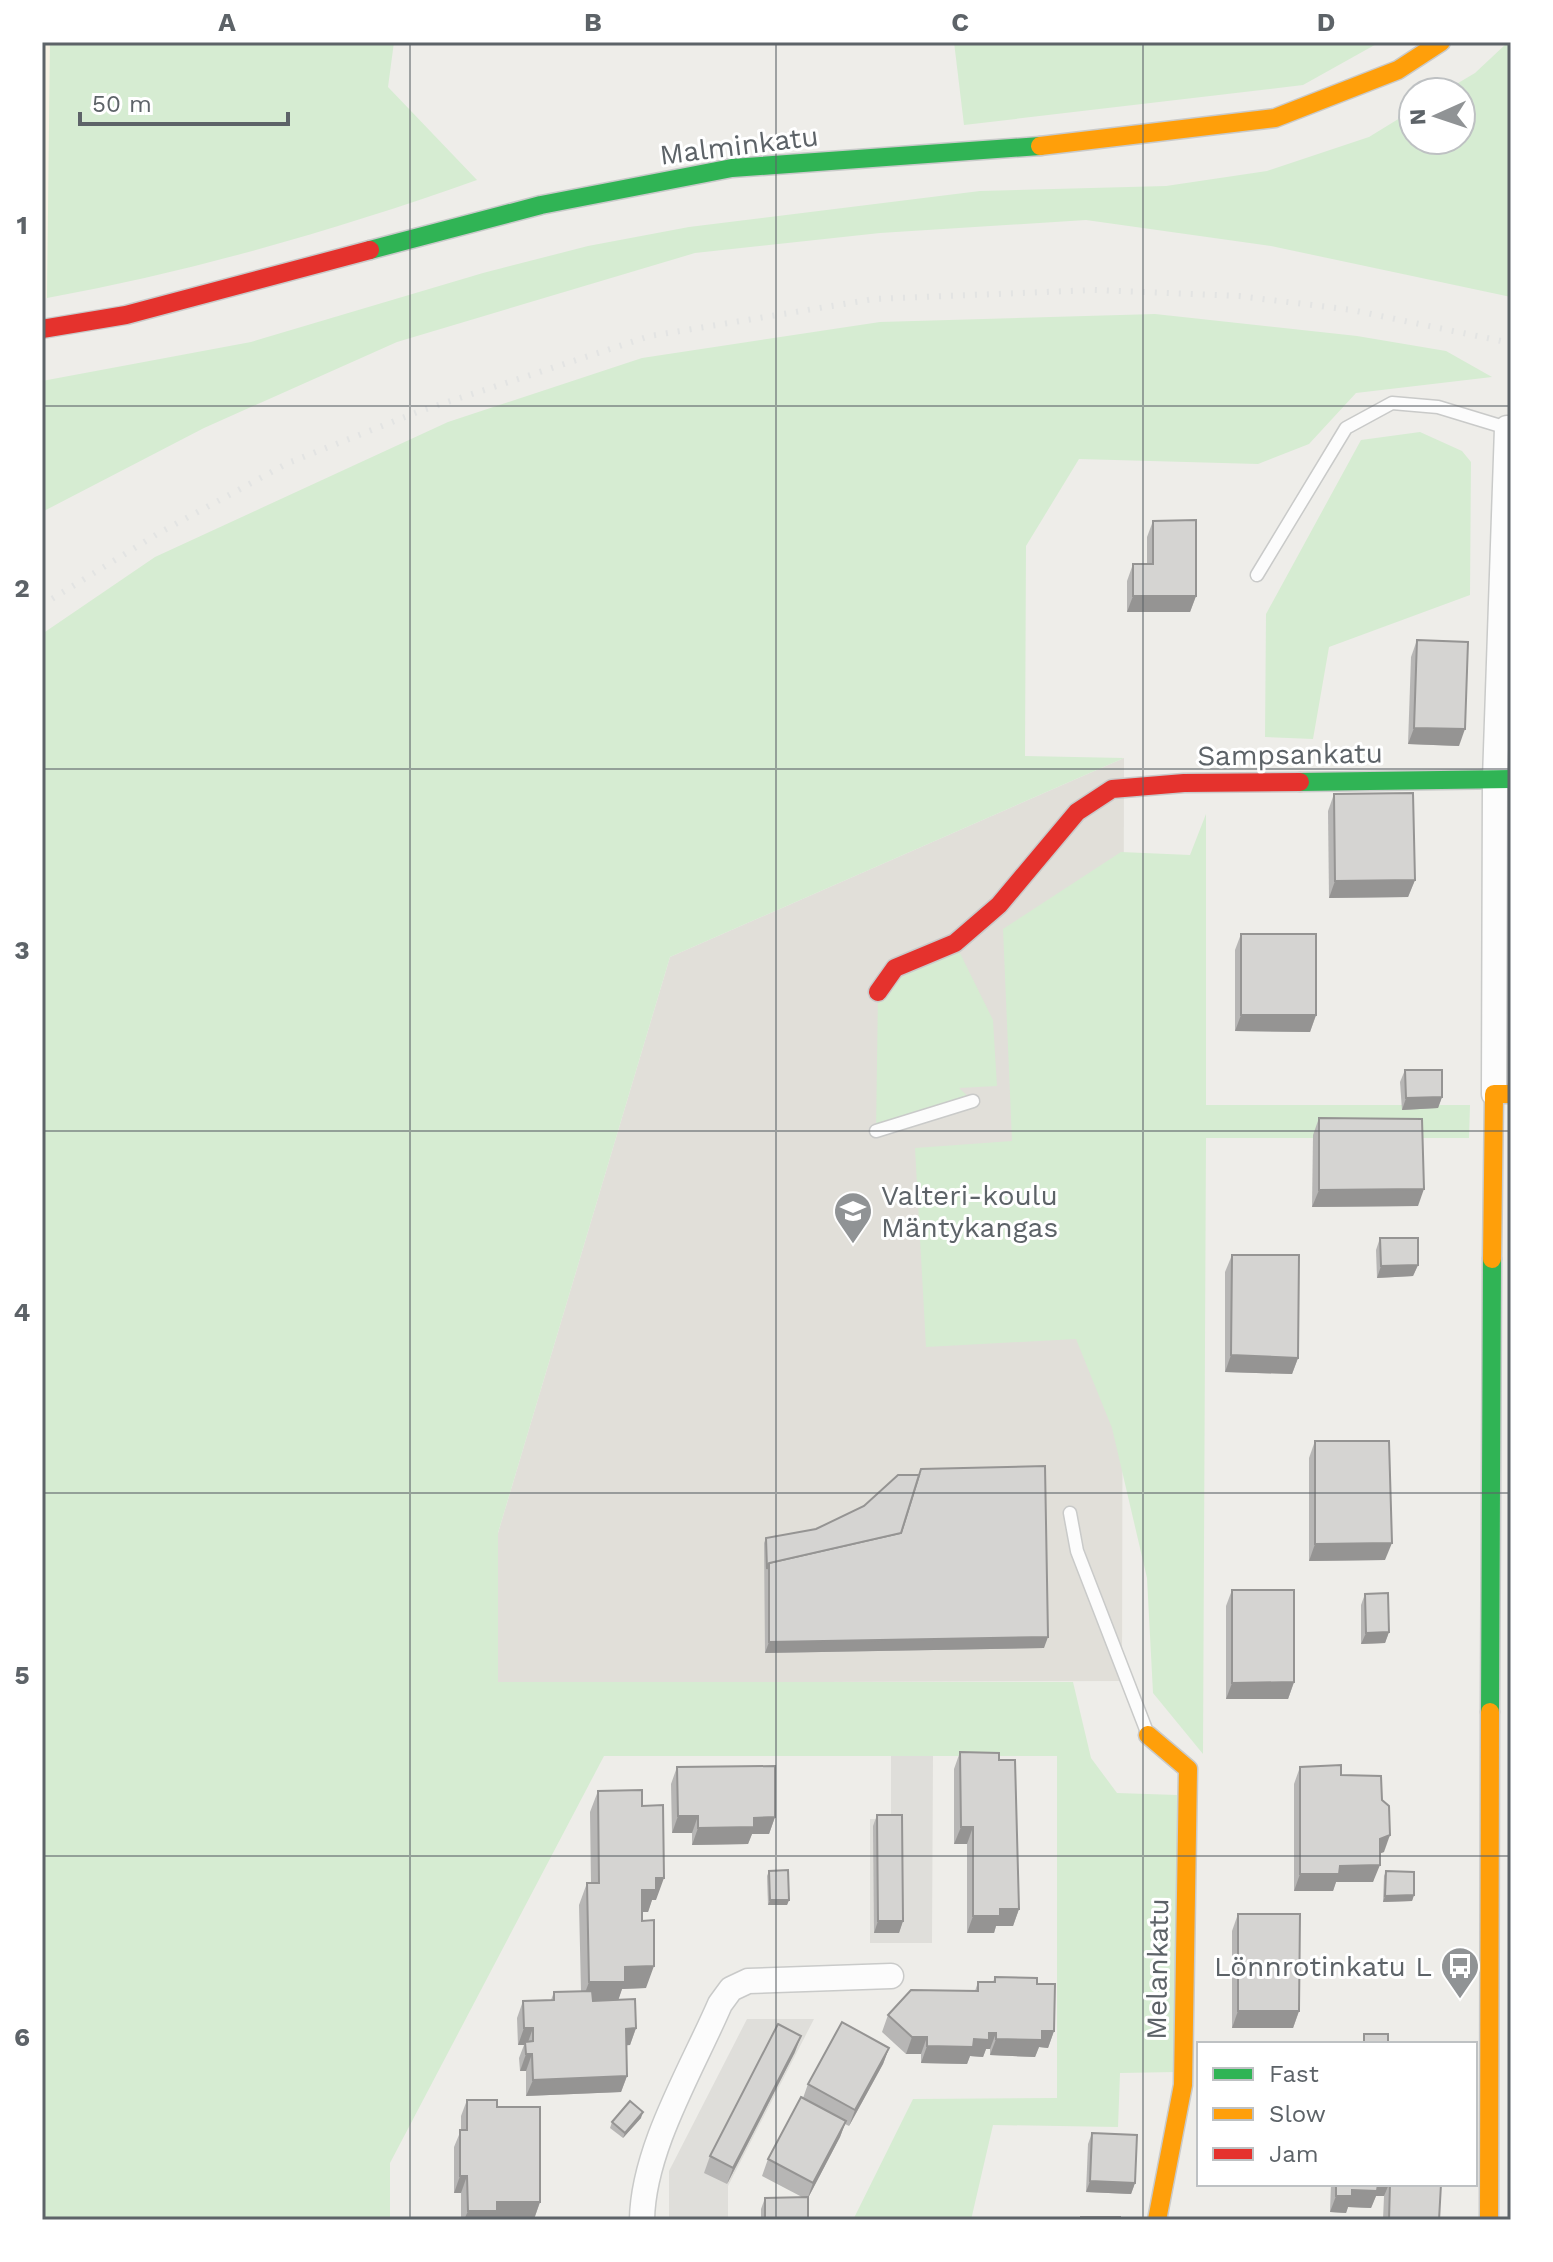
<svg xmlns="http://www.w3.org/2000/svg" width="1553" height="2262" font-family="'Work Sans',sans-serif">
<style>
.commercial{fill:#f7f2e3}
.industrial{fill:#dfdeda}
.education{fill:#e1dfd9}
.green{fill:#d6ecd2}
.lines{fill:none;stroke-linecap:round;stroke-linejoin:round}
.lane-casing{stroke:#c9cac9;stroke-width:15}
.street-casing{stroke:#c9cac9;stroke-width:27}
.fast-casing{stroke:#c9caca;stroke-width:21}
.slow-casing{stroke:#c9caca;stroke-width:21}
.jam-casing{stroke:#c9caca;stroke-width:21}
.lane{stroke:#fcfcfc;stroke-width:12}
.street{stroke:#fcfcfc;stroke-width:24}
.fast{stroke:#30b455;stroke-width:18}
.slow{stroke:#ff9f0a;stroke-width:18}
.jam{stroke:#e5322d;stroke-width:18}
.rail{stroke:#e3e4e3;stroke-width:6;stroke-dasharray:2 10;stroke-linecap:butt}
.wall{fill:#b7b6b5}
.shaded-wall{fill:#959493}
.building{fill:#d5d4d2;stroke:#959493;stroke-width:2}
.grid{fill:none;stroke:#5d6368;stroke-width:2;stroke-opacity:0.55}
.labels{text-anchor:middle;stroke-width:6;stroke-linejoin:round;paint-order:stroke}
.street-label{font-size:28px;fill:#5d6368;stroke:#fff}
.poi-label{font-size:28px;fill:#5d6368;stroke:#fff;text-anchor:start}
.neatline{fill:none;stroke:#5d6368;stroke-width:3}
.grid-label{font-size:26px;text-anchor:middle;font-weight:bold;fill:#5d6368}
</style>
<rect width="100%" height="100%" fill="#eeede9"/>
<polygon class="commercial" points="42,42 50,42 47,298 42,299"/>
<g class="industrial">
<polygon points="891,1756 933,1756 932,1943 870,1943 870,1819 891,1819"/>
<polygon points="747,2019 814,2019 728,2186 728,2220 669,2220 669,2171"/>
</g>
<polygon class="education" points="1124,758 1122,1681 498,1683 498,1533 670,957"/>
<g class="green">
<path d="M50 42H394L388 87 477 180C336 230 194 271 47 298Z"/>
<polygon points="954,42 1380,42 1303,85 964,125"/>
<polygon points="1507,43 1511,43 1511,297 1271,246 1086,220 880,233 695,253 397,342 204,428 42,512 42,381 251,342 483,273 588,246 689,227 980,191 1166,186 1267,171 1369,137 1413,110 1413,140 1461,140 1461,92 1443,92 1475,73"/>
<polygon points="1155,314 1357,336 1446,351 1492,377 1356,393 1309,444 1258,464 1079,459 1026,546 1025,756 1124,758 670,957 498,1533 498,1682 1073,1682 1091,1758 1117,1793 1177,1795 1177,2072 1120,2073 1118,2127 993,2125 971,2220 853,2220 913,2099 1057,2098 1057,1756 604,1756 390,2163 390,2220 42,2220 42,634 155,557 448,422 642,358 880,322"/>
<polygon points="1420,432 1462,451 1471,462 1470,595 1329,647 1313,739 1265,737 1266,614 1361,440"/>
<polygon points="1206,814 1206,1105 1470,1105 1469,1138 1206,1138 1203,1754 1153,1693 1147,1578 1112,1428 1076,1339 926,1347 915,1148 1012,1141 1003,929 1121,852 1190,855"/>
<polygon points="955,943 993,1020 997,1086 959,1088 973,1101 876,1131 878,992"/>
</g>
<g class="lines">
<g class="lane-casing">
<g id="lane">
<polyline points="1257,575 1346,428 1392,403 1438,407 1507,428"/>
<polyline points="876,1131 973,1101"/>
<polyline points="1070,1513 1077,1551 1147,1732"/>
</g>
</g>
<g class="street-casing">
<g id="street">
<polyline points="1494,1094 1495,779 1507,428"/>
<path d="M642 2220C643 2149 692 2069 720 2004L731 1989 748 1981 891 1976"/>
</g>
</g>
<g class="fast-casing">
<g id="fast">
<polyline points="370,250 541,205 732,168 1040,146"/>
<polyline points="1300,782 1511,779"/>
<polyline points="1490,1712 1492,1259"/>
</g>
</g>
<g class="slow-casing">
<g id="slow">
<polyline points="1040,146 1275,118 1398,70 1441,42"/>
<polyline points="1492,1259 1494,1094 1511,1094"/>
<polyline points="1148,1735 1188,1769 1183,2085 1157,2220"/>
<polyline points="1489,2220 1490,1712"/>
</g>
</g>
<g class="jam-casing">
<g id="jam">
<polyline points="42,329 126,315 370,250"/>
<polyline points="878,992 895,968 955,943 999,905 1077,812 1112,789 1184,783 1300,782"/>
</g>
</g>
<use href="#lane" class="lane"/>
<use href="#street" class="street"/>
<use href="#fast" class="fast"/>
<use href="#slow" class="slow"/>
<use href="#jam" class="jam"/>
<polyline class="rail" points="42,605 159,533 288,463 420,411 650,336 874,299 1094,290 1239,296 1352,310 1511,343"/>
</g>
<g class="wall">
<polygon points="1153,521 1196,596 1190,612 1127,612 1127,581 1133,564 1147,564 1147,537"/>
<polygon points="1417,640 1459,746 1408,744 1411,657"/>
<polygon points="1334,794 1415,880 1408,897 1329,898 1328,811"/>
<polygon points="1241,934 1316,1015 1310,1032 1235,1031 1235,950"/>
<polygon points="1405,1070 1442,1097 1438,1108 1402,1110 1400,1082"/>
<polygon points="1319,1118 1418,1206 1312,1207 1313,1135"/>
<polygon points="1380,1238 1418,1265 1413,1276 1377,1278 1376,1250"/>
<polygon points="1232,1255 1298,1358 1292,1374 1225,1372 1225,1272"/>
<polygon points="1315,1441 1385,1560 1309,1561 1309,1458"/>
<polygon points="864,1506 1044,1648 765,1653 764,1543 766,1538 816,1529"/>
<polygon points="1232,1590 1294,1682 1288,1699 1226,1699 1226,1606"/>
<polygon points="1365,1594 1389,1632 1385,1643 1361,1644 1361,1605"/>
<polygon points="960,1752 999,1760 1019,1909 1013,1926 996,1926 994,1933 967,1933 967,1844 954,1844 954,1769"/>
<polygon points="677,1767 775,1817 769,1834 752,1834 748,1844 692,1845 692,1833 672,1833 671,1784"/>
<polygon points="1300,1767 1341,1775 1382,1800 1384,1852 1380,1853 1373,1882 1336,1882 1333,1891 1294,1891 1294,1784"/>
<polygon points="598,1791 642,1806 656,1900 652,1900 648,1912 642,1912 646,1988 622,1989 618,2000 636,2028 630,2045 626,2045 627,2076 621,2092 526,2096 526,2071 520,2071 519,2058 524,2045 518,2045 517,2018 523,2001 551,2000 554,1992 581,1991 579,1905 587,1883 591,1883 590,1812"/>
<polygon points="877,1815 903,1921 899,1933 874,1933 873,1826"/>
<polygon points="769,1871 789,1900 787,1905 768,1905 767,1876"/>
<polygon points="1386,1871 1414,1895 1412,1901 1383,1902 1384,1876"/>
<polygon points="1238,1914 1299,2011 1293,2028 1232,2028 1232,1931"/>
<polygon points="995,1977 1037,1984 1054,2031 1048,2048 1039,2047 1035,2057 990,2055 990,2049 986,2049 983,2057 970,2056 967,2064 921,2063 921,2054 906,2054 882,2032 888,2015 975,1991 978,1982 993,1982"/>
<polygon points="889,2048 883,2064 849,2126 845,2124 840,2137 808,2198 808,2220 761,2220 761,2209 765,2198 802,2197 762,2176 768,2159 803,2098 808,2084"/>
<polygon points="795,2052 727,2184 704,2173 710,2156"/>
<polygon points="467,2100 497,2107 540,2202 534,2219 461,2220 461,2193 454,2193 454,2147 461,2130 461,2116"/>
<polygon points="641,2118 623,2138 610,2128 612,2122"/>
<polygon points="1092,2133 1135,2183 1131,2194 1086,2192 1088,2144"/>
<polygon points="1331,2184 1441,2184 1439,2220 1383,2220 1384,2196 1376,2196 1371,2208 1348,2207 1346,2213 1330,2212"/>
</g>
<g class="shaded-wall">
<polygon points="1133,596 1196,596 1190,612 1127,612"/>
<polygon points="1414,728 1465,729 1459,746 1408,744"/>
<polygon points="1415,880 1408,897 1329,898 1335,881"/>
<polygon points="1241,1015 1316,1015 1310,1032 1235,1031"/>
<polygon points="1442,1097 1438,1108 1402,1110 1406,1098"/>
<polygon points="1424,1189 1418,1206 1312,1207 1319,1190"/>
<polygon points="1418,1265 1413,1276 1377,1278 1381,1266"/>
<polygon points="1231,1355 1298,1358 1292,1374 1225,1372"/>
<polygon points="1392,1543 1385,1560 1309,1561 1315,1544"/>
<polygon points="1389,1632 1385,1643 1361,1644 1366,1633"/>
<polygon points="1048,1637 1044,1648 765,1653 769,1642"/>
<polygon points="1294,1682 1288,1699 1226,1699 1232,1683"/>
<polygon points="678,1816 698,1816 692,1833 672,1833"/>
<polygon points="775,1817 769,1834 752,1834 748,1844 692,1845 698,1828 754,1818"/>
<polygon points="961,1827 973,1827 967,1844 954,1844"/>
<polygon points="1390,1835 1384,1852 1373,1856 1380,1839"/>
<polygon points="1380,1865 1373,1882 1336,1882 1333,1891 1294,1891 1300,1874 1340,1866"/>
<polygon points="656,1878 664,1878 656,1900 652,1900 648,1912 634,1912 642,1890"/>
<polygon points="1414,1895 1412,1901 1383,1902 1385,1896"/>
<polygon points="770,1900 789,1900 787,1905 768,1905"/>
<polygon points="1000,1909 1019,1909 1013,1926 996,1926 994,1933 967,1933 973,1916"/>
<polygon points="878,1921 903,1921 899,1933 874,1933"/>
<polygon points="654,1966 646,1988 622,1989 617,2004 581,2004 589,1982 625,1967"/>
<polygon points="1238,2011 1299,2011 1293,2028 1232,2028"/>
<polygon points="524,2028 533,2028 527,2045 525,2042 524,2045 518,2045"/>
<polygon points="636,2028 630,2045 620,2046 626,2029"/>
<polygon points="1042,2031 1054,2031 1048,2048 1039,2047 1035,2057 990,2055 996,2039"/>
<polygon points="989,2033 996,2033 990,2049 986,2049 983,2057 970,2056 967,2064 921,2063 927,2046"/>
<polygon points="801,2036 795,2052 727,2184 733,2168"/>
<polygon points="912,2037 927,2037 921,2054 906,2054"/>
<polygon points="889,2048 883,2064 849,2126 855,2110"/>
<polygon points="526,2054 532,2054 526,2071 520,2071"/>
<polygon points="627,2076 621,2092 526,2096 533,2080"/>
<polygon points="643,2112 641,2118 623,2138 625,2133"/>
<polygon points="846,2121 840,2137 807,2200 813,2183"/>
<polygon points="460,2176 467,2176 461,2193 454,2193"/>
<polygon points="1090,2181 1135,2183 1131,2194 1086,2192"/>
<polygon points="1376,2184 1389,2184 1384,2196 1376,2196 1371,2208 1348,2207 1346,2213 1330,2212 1336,2196"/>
<polygon points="497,2202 540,2202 534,2219 464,2220 468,2211"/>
</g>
<g class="building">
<polygon points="1196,520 1196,596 1133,596 1133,564 1153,564 1153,521"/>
<polygon points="1417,640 1468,642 1465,729 1414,728"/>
<polygon points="1413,793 1415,880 1335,881 1334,794"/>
<rect x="1241" y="934" width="75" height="81"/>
<polygon points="1405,1070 1442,1070 1442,1097 1406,1098"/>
<polygon points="1319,1118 1422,1119 1424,1189 1319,1190"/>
<polygon points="1380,1238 1418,1238 1418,1265 1381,1266"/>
<polygon points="1232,1255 1299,1255 1298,1358 1231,1355"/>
<polygon points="1315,1441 1389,1441 1392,1543 1315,1544"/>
<polygon points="1045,1466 1048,1637 769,1642 769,1563 901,1533 921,1469"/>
<polygon points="898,1475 919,1475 901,1533 769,1563 767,1569 766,1538 816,1529 864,1506"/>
<polygon points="1232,1590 1294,1590 1294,1682 1232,1683"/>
<polygon points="1388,1593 1389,1632 1366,1633 1365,1594"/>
<polygon points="960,1752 999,1753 999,1760 1015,1760 1019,1909 1000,1909 1000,1916 973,1916 973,1827 961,1827"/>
<polygon points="1341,1765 1341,1775 1381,1776 1382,1800 1389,1806 1390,1835 1380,1839 1380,1865 1340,1866 1339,1874 1300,1874 1300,1767"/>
<polygon points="775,1766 775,1817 754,1818 754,1827 698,1828 698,1816 678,1816 677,1767"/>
<polygon points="642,1790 642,1806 663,1805 664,1878 656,1878 656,1890 642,1890 642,1921 654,1920 654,1966 625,1967 625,1982 589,1982 587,1883 599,1883 598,1791"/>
<polygon points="877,1815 902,1815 903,1921 878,1921"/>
<polygon points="788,1870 789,1900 770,1900 769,1871"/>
<polygon points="1386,1871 1414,1872 1414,1895 1385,1896"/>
<polygon points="1238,1914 1300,1914 1299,2011 1238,2011"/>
<polygon points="995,1977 1037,1978 1037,1984 1055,1984 1054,2031 1042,2031 1042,2040 996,2039 996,2033 989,2033 989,2040 974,2039 973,2047 927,2046 927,2037 912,2037 888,2015 911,1990 978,1991 978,1982 995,1982"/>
<polygon points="592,1991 593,2001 635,1999 636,2028 626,2029 627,2076 533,2080 532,2054 526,2054 525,2042 533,2041 533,2028 524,2028 523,2001 554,2000 554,1992"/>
<polygon points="842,2022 889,2048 855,2110 808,2084"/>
<polygon points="778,2024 801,2036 733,2168 710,2156"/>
<rect x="1364" y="2034" width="24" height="10"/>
<polygon points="801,2097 846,2121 813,2183 768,2159"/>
<polygon points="467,2100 497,2100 497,2107 540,2107 540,2202 497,2202 497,2211 468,2211 467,2176 460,2176 460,2130 467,2130"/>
<polygon points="630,2101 643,2112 625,2133 612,2122"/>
<polygon points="1092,2133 1137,2135 1135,2183 1090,2181"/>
<polygon points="1336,2184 1378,2184 1377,2191 1352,2190 1352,2196 1336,2196"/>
<polygon points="1390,2184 1441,2184 1439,2220 1389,2220"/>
<polygon points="808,2197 808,2220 765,2220 765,2198"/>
<rect x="1081" y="2217" width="39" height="3"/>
</g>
<path class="grid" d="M410 42V2220M776 42V2220M1143 42V2220M42 406H1511M42 769H1511M42 1131H1511M42 1493H1511M42 1856H1511"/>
<defs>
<g id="school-pin" transform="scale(2)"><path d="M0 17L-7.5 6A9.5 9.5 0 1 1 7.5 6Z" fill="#909395" stroke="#fff"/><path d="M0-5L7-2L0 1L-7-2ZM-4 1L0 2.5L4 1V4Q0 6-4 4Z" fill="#fff"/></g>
<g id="bus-pin" transform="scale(2)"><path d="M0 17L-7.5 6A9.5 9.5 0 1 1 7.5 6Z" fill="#909395" stroke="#fff"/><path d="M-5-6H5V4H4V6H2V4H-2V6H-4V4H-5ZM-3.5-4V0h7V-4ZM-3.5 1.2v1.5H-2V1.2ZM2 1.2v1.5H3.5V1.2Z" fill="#fff"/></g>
</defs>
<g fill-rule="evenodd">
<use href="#school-pin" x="853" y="1211"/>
<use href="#bus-pin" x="1460" y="1966"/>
</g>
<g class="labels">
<g class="street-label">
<text transform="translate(739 145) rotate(-7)" y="10">Malminkatu</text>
<text transform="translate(1290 754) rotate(-1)" y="10">Sampsankatu</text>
<text transform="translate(1157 1969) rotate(-89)" y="10">Melankatu</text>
</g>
<g class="poi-label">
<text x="881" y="1205">Valteri-koulu<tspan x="881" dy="32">Mäntykangas</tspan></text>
<text x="1432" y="1976" text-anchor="end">Lönnrotinkatu L</text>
</g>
</g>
<rect width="1553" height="2262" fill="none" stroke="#ffffff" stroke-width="88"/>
<rect x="1197" y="2042" width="280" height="144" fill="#ffffff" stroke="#bec1c3" stroke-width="2"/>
<rect x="1213" y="2068" width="40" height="12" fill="#30b455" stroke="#bec1c3" stroke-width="2"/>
<text x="1269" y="2082" font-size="24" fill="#5d6368">Fast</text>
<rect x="1213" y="2108" width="40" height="12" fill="#ff9f0a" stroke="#bec1c3" stroke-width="2"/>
<text x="1269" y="2122" font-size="24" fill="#5d6368">Slow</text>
<rect x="1213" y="2148" width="40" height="12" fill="#e5322d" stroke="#bec1c3" stroke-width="2"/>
<text x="1269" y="2162" font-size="24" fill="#5d6368">Jam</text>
<g transform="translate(1437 116) rotate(267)"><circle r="38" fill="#ffffff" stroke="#bec1c3" stroke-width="2"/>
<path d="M0-6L14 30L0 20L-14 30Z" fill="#909395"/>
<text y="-12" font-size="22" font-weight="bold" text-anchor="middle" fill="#5d6368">N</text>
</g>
<path d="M80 112v12h208v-12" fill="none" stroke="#5d6368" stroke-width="4"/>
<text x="92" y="112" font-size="24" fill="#5d6368" stroke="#ffffff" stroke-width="6" paint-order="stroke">50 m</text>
<rect x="44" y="44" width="1465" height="2174" class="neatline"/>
<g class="grid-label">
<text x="227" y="31">A</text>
<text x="593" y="31">B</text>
<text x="960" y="31">C</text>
<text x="1326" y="31">D</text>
<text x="22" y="234">1</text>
<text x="22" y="597">2</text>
<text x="22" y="959">3</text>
<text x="22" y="1321">4</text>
<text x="22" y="1684">5</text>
<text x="22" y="2046">6</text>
</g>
</svg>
